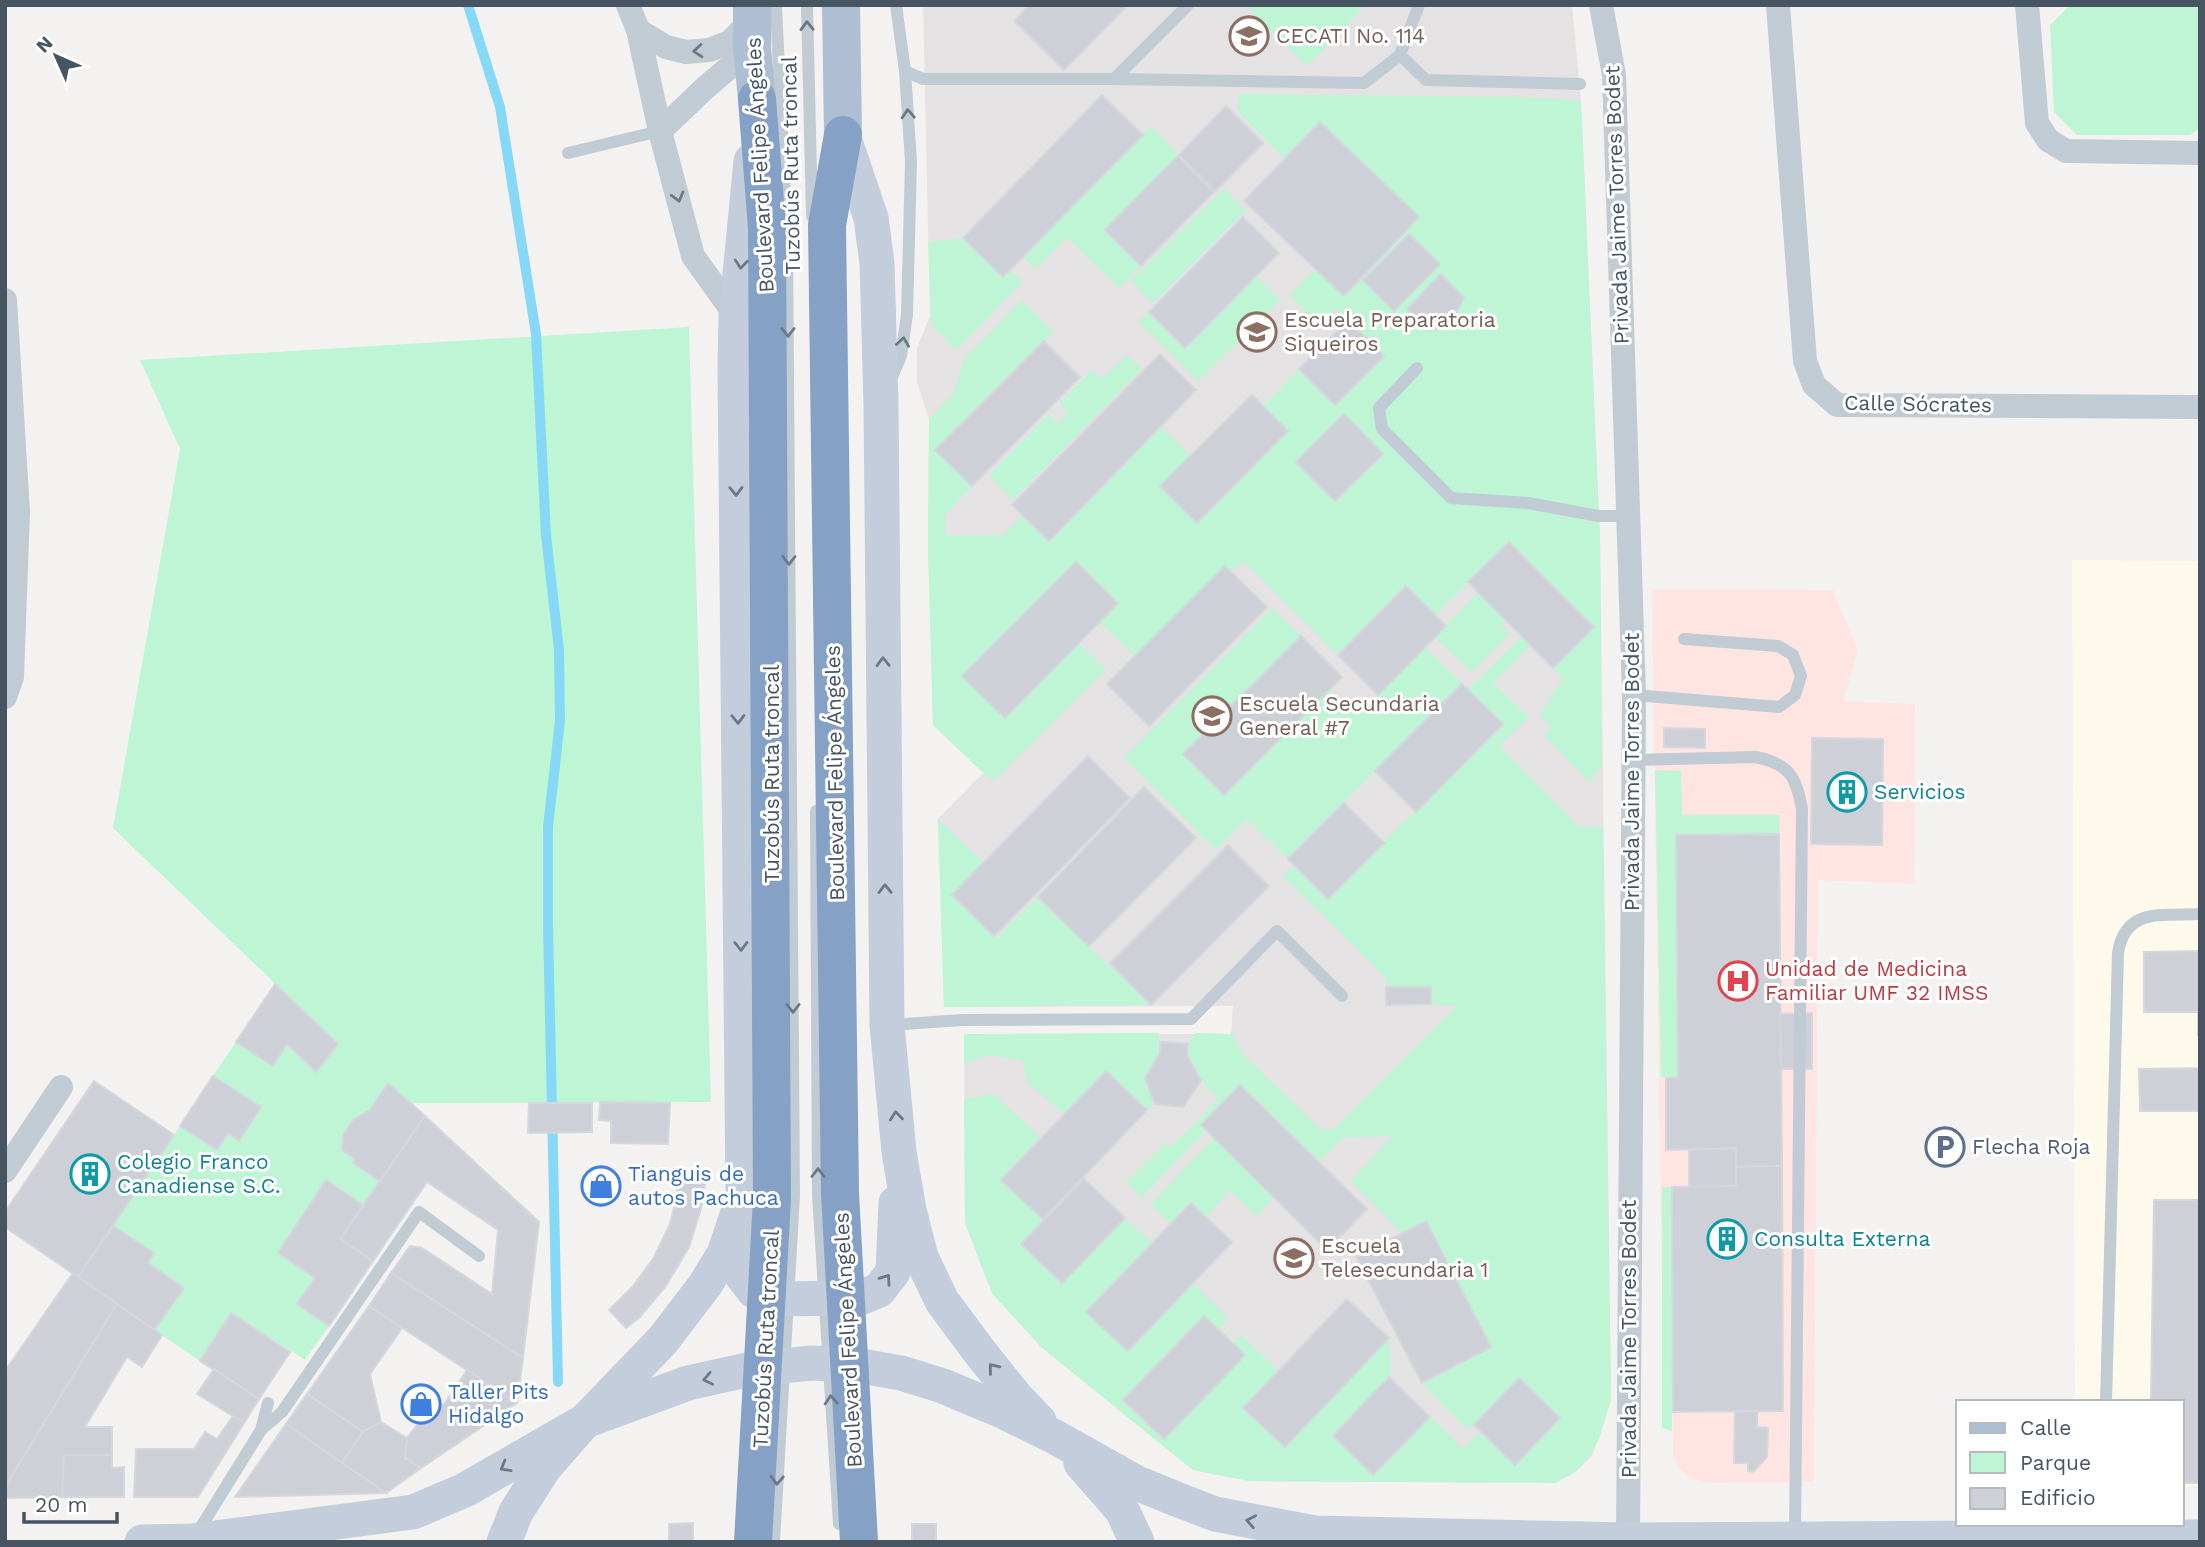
<svg xmlns="http://www.w3.org/2000/svg" width="2205" height="1547" font-family="'Work Sans',sans-serif">
<style>
.commercial{fill:#fefaeb}
.education{fill:#e5e2e3}
.medical{fill:#fee5e2}
.green{fill:#bdf5d5;fill-rule:evenodd}
.lines{fill:none;stroke-linecap:round;stroke-linejoin:round}
.stream{stroke:#86d9f6;stroke-width:10}
.building{fill:#cdd0d7;stroke:#d5d7dd;stroke-width:2}
.lane{stroke:#c1cbd4;stroke-width:12}
.street{stroke:#c1cbd4;stroke-width:24}
.secondary{stroke:#c3cddc;stroke-width:35}
.primary{stroke:#afbfd3;stroke-width:38}
.highway{stroke:#85a1c5;stroke-width:38}
.oneway{stroke:#6c7884}
.oneway2{stroke:#6c7886}
.labels{text-anchor:middle;stroke-width:6;stroke-linejoin:round;paint-order:stroke}
.education-label{font-size:21px;fill:#785e54;stroke:#fff;text-anchor:start}
.street-label{font-size:21px;fill:#475461;stroke:#fff}
.culture-label{font-size:21px;fill:#0d838f;stroke:#fff;text-anchor:start}
.health-label{font-size:21px;fill:#be3a42;stroke:#fff;text-anchor:start}
.service-label{font-size:21px;fill:#4e5e75;stroke:#fff;text-anchor:start}
.shop-label{font-size:21px;fill:#366cbe;stroke:#fff;text-anchor:start}
</style>
<rect width="100%" height="100%" fill="#f4f2f1"/>
<polygon class="commercial" points="2072,560 2200,561 2200,1485 2182,1486 2182,1402 2075,1402"/>
<polygon class="education" points="923,5 1572,5 1581,100 1600,538 1611,1400 1592,1456 1573,1474 1555,1483 1250,1481 1193,1470 1041,1347 992,1293 965,1223 964,1034 1231,1034 1233,1006 944,1007 938,819 983,773 933,725 928,546 929,419 917,382 917,348 930,316"/>
<polygon class="medical" points="1652,589 1833,590 1858,651 1843,701 1915,704 1914,884 1818,880 1814,1482 1708,1483 1691,1479 1680,1469 1673,1456 1672,1292 1662,1292"/>
<g class="green">
<polygon points="1245,5 1366,5 1307,66"/>
<polygon points="2070,5 2200,5 2200,128 2190,135 2077,135 2054,112 2050,25"/>
<path d="M1239 94 1518 97 1581 100 1600 538 1602 765 1589 782 1544 735 1552 727 1540 715 1563 678 1553 668 1593 627 1509 542 1435 616 1405 587 1338 655 1244 561 1231 572 1225 567 1135 656 1099 622 1117 603 1075 562 963 676 1079 643 1106 670 993 781 933 725 928 546 929 419 953 394 965 358 1022 300 1053 332 935 450 972 486 946 514 945 535H1003L1023 515 1049 541 1161 427 1191 456 1263 406 1299 369 1335 405 1384 356 1336 308 1319 324 1290 295 1316 269 1419 216 1320 122 1285 159 1238 112ZM1408 234 1439 264 1364 280ZM1441 275 1464 298 1452 321 1430 331 1407 308ZM1382 454 1335 501 1297 462Z"/>
<polygon points="1151,126 1179,155 1105,229 1141,266 1119,288 1067,237 1036,269 1023,257"/>
<polygon points="1224,188 1246,210 1153,303 1131,281"/>
<polygon points="963,238 1003,277 1011,270 1023,282 956,350 933,327 931,316 928,242"/>
<polygon points="1256,276 1280,300 1199,381 1138,321 1149,312 1185,348"/>
<path d="M689 327 711 1102 399 1103 384 1089C379 1096 374 1106 367 1111 349 1125 343 1125 343 1151L355 1159 353 1163 380 1181 363 1205 326 1180 278 1252 315 1278 298 1304 329 1326 305 1360 231 1313 200 1361 154 1330 183 1287 148 1263 154 1253 113 1226 180 1126 228 1133 239 1140 261 1107 213 1076 236 1042 272 1066 287 1044 316 1072 338 1044 113 828 180 449 140 360Z"/>
<polygon points="1127,355 1142,369 1013,500 989,475 1048,415 1057,424 1068,413 1059,403 1092,369 1102,379"/>
<polygon points="1478,592 1505,619 1501,625 1509,634 1471,672 1435,637"/>
<polygon points="1272,608 1301,636 1183,754 1224,795 1330,690 1357,716 1425,647 1462,684 1288,859 1247,819 1215,850 1124,758"/>
<path d="M1522 636 1531 645 1493 683 1529 717 1499 746 1579 827H1603L1611 1400C1597 1442 1598 1462 1555 1483L1250 1481 1193 1470 1041 1347 992 1293 965 1223 964 1099 994 1094 1041 1139 1002 1180 1044 1220 1021 1244 1062 1283 1125 1218 1152 1243 1087 1312 1127 1351 1193 1283 1228 1318 1218 1329 1204 1316 1123 1400 1164 1439 1245 1355 1233 1343 1241 1335 1279 1371 1244 1408 1285 1447 1389 1338 1391 1373 1389 1377 1333 1436 1373 1474 1430 1417 1463 1449 1481 1432 1515 1465 1560 1418 1520 1378 1474 1425 1466 1428 1422 1383 1491 1347 1426 1221 1402 1233 1351 1181 1393 1136 1344 1138 1319 1161 1240 1085 1201 1125 1206 1131 1142 1197 1126 1182 1166 1142 1171 1147 1218 1099C1201 1079 1176 1060 1195 1033L1232 1034 1242 1054 1320 1129H1334L1457 1006 1431 1004V987H1386L1387 979 1283 876 1294 866 1328 898 1502 725 1468 689Z"/>
<polygon points="1655,770 1681,771 1682,815 1780,815 1779,834 1676,836 1678,1078 1661,1077"/>
<polygon points="938,819 983,862 952,895 996,938 1038,897 1107,965 1110,963 1151,1005 944,1007"/>
<polygon points="1159,1033 1160,1053 1145,1078 1155,1104 1147,1110 1106,1071 1064,1114 1028,1083 1022,1060 987,1055 964,1063 964,1034"/>
<polygon points="1214,1138 1274,1197 1256,1216 1230,1190 1206,1217 1191,1203 1171,1224 1151,1204"/>
<polygon points="1662,1187 1672,1187 1672,1431 1662,1428"/>
</g>
<g class="lines">
<polyline class="stream" points="468,5 500,107 536,334 546,535 559,650 560,721 548,827 548,925 558,1382"/>
</g>
<g class="building">
<polygon points="1029,5 1128,5 1064,70 1014,21"/>
<polygon points="1102,95 1143,135 1003,277 963,238"/>
<polygon points="1226,106 1263,143 1216,191 1179,155"/>
<polygon points="1320,122 1419,217 1344,296 1244,201"/>
<polygon points="1178,156 1214,192 1141,266 1105,230"/>
<polygon points="1243,217 1279,253 1185,348 1149,312"/>
<polygon points="1409,234 1440,264 1394,311 1363,280"/>
<polygon points="1441,274 1464,298 1452,321 1430,331 1407,309"/>
<polygon points="1348,320 1384,356 1335,405 1299,369"/>
<polygon points="1044,341 1080,377 972,486 935,450"/>
<polygon points="1160,354 1196,390 1049,541 1012,505"/>
<polygon points="1252,395 1288,431 1197,523 1160,486"/>
<polygon points="1344,414 1383,454 1335,501 1296,462"/>
<polygon points="1509,542 1594,627 1553,668 1468,582"/>
<polygon points="1076,562 1118,603 1005,718 962,676"/>
<polygon points="1225,566 1267,607 1149,726 1107,684"/>
<polygon points="1406,586 1446,626 1378,695 1338,655"/>
<polygon points="1301,636 1342,677 1224,795 1183,754"/>
<polygon points="1462,684 1503,724 1416,812 1375,771"/>
<polygon points="1664,728 1705,729 1705,748 1664,747"/>
<polygon points="1812,738 1883,739 1882,845 1811,844"/>
<polygon points="1088,756 1130,798 994,936 952,895"/>
<polygon points="1144,787 1196,838 1089,946 1038,897"/>
<polygon points="1344,803 1384,843 1328,899 1288,859"/>
<polygon points="1779,834 1782,1166 1736,1167 1736,1148 1666,1150 1666,1078 1678,1078 1676,835"/>
<polygon points="1228,845 1269,886 1151,1005 1110,963"/>
<polygon points="2200,951 2200,1035 2198,1035 2198,1012 2144,1012 2144,952"/>
<polygon points="275,984 338,1044 316,1072 287,1044 273,1066 236,1042"/>
<polygon points="1386,987 1431,987 1431,1004 1386,1005"/>
<polygon points="1812,1013 1812,1069 1781,1069 1780,1014"/>
<polygon points="2199,1038 2200,1111 2140,1111 2139,1069 2199,1068"/>
<polygon points="1160,1042 1188,1044 1187,1055 1201,1081 1183,1107 1155,1104 1145,1078 1160,1053"/>
<polygon points="1106,1071 1147,1110 1043,1219 1001,1180"/>
<polygon points="213,1076 261,1107 239,1141 228,1133 217,1150 180,1126"/>
<polygon points="94,1081 174,1135 78,1277 5,1227 5,1212"/>
<polygon points="388,1083 425,1116 380,1181 353,1163 355,1159 342,1150 343,1135 354,1119 370,1110"/>
<polygon points="1240,1085 1367,1209 1327,1250 1201,1125"/>
<polygon points="600,1102 670,1103 668,1144 611,1143 611,1121 599,1120"/>
<polygon points="529,1103 592,1103 592,1132 528,1133"/>
<polygon points="425,1116 539,1222 523,1358 391,1273 410,1246 422,1248 492,1294 498,1230 427,1182 373,1261 340,1239"/>
<polygon points="1736,1148 1736,1186 1689,1187 1689,1150"/>
<polygon points="1782,1166 1783,1411 1673,1412 1672,1187 1736,1186 1736,1167"/>
<polygon points="680,1172 707,1172 701,1209 689,1247 666,1286 639,1318 626,1328 609,1310 633,1286 653,1259 670,1224 676,1199"/>
<polygon points="1084,1179 1125,1218 1062,1283 1021,1244"/>
<polygon points="326,1180 363,1205 340,1239 373,1261 329,1326 297,1304 315,1278 278,1253"/>
<polygon points="2154,1200 2200,1200 2200,1483 2182,1483 2182,1402 2151,1402"/>
<polygon points="1191,1203 1232,1242 1128,1351 1086,1312"/>
<polygon points="1426,1221 1491,1347 1422,1383 1356,1257"/>
<polygon points="113,1226 154,1253 148,1263 184,1288 154,1330 78,1277"/>
<polygon points="73,1273 117,1304 5,1487 5,1371"/>
<polygon points="391,1273 523,1358 517,1403 369,1306"/>
<polygon points="1347,1299 1389,1338 1285,1447 1243,1408"/>
<polygon points="117,1304 162,1335 142,1367 127,1357 85,1427 112,1427 112,1455 64,1455 62,1497 5,1498 5,1487"/>
<polygon points="369,1306 402,1328 370,1374 381,1422 363,1432 307,1394"/>
<polygon points="231,1313 290,1352 259,1399 200,1361"/>
<polygon points="1204,1316 1245,1355 1164,1439 1123,1400"/>
<polygon points="214,1369 259,1399 244,1423 197,1394"/>
<polygon points="467,1370 517,1403 421,1468 405,1458 407,1438 422,1419 445,1403"/>
<polygon points="1389,1377 1430,1417 1373,1475 1333,1436"/>
<polygon points="1519,1378 1560,1418 1515,1465 1474,1425"/>
<polygon points="307,1394 363,1432 342,1463 286,1424"/>
<polygon points="1757,1411 1757,1427 1768,1428 1767,1457 1753,1472 1748,1471 1748,1463 1734,1463 1735,1412"/>
<polygon points="233,1416 244,1423 198,1497 134,1497 136,1449 194,1449 205,1432 217,1439"/>
<polygon points="381,1422 407,1438 405,1458 421,1468 386,1493 342,1463 363,1432"/>
<polygon points="286,1424 342,1463 386,1493 235,1497"/>
<polygon points="64,1455 112,1455 112,1468 124,1467 124,1497 62,1497"/>
<polygon points="693,1523 693,1542 669,1542 669,1524"/>
<rect x="912" y="1524" width="24" height="18"/>
</g>
<g class="lines">
<g class="lane">
<polyline points="807,5 812,216"/>
<polyline points="1400,55 1426,80 1580,84"/>
<polyline points="905,71 923,79 1114,79 1188,5"/>
<polyline points="1114,79 1364,83 1400,55 1419,5"/>
<polyline points="568,153 660,131"/>
<polyline points="1417,368 1379,408 1382,429 1451,498 1528,503 1599,516 1628,516"/>
<polyline points="891,379 901,356 907,315 911,162 905,71 896,5"/>
<polyline points="1634,695 1779,707 1795,695 1801,676 1793,655 1778,646 1684,639"/>
<path d="M1633 760 1756 757C1790 764 1796 777 1802 809L1795 1536"/>
<polyline points="816,811 818,1195 839,1524"/>
<polyline points="889,1025 962,1020 1191,1019 1277,931 1342,996"/>
<path d="M2106 1402 2118 953C2125 907 2163 916 2200 914"/>
<polyline points="261,1430 282,1412 419,1212 479,1256"/>
<polyline points="196,1535 261,1430 268,1403"/>
<polyline points="774,1542 794,1196 787,240 776,5"/>
</g>
<g class="street">
<polyline points="628,5 638,30 660,131 693,256 736,316"/>
<polyline points="1601,5 1614,75 1634,695 1628,1540"/>
<polyline points="1778,5 1805,361 1814,385 1837,405 2200,407"/>
<polyline points="2027,5 2037,123 2048,140 2066,151 2200,153"/>
<polyline points="638,30 666,47 686,52 709,50 730,42 752,19"/>
<polyline points="660,131 705,88 752,48"/>
<polyline points="5,300 18,512 12,677 5,697"/>
<polyline points="5,1171 61,1087"/>
</g>
<g class="secondary">
<polyline points="843,135 871,218 877,263 881,406 887,1025 899,1152 909,1210 921,1257 942,1301 979,1351 1015,1396 1039,1421"/>
<polyline points="741,1225 739,1245 741,1274 754,1291 773,1299 860,1298 879,1290 893,1272 896,1203"/>
<polyline points="1081,1463 1122,1510 1137,1542"/>
<polyline points="142,1542 192,1541 413,1512 465,1490 585,1421 688,1383 751,1369 812,1363 855,1365 901,1373 943,1386 1000,1410 1055,1437 1137,1483 1176,1499 1215,1514 1315,1533 1628,1540 2200,1537"/>
<polyline points="504,1542 516,1512 544,1468 585,1421 663,1340 705,1285 724,1254 743,1197 735,369 736,316 751,161"/>
</g>
<g class="primary">
<polyline points="752,5 752,48 757,99"/>
<polyline points="841,5 843,135"/>
</g>
<g class="highway">
<polyline points="843,135 827,225 840,1193 859,1542"/>
<polyline points="753,1542 772,1199 767,228 757,99"/>
</g>
</g>
<defs><path id="oneway-chevron" d="M-2-3.5L2.5 0L-2 3.5" fill="none" stroke-width="1.6" stroke-linecap="round" stroke-linejoin="round" transform="scale(1.75)"/></defs>
<g class="oneway">
<use href="#oneway-chevron" transform="translate(807 26) rotate(-91)"/>
<use href="#oneway-chevron" transform="translate(698 51) rotate(175)"/>
<use href="#oneway-chevron" transform="translate(908 114) rotate(-93)"/>
<use href="#oneway-chevron" transform="translate(678 197) rotate(75)"/>
<use href="#oneway-chevron" transform="translate(788 332) rotate(90)"/>
<use href="#oneway-chevron" transform="translate(903 342) rotate(-82)"/>
<use href="#oneway-chevron" transform="translate(789 560) rotate(90)"/>
<use href="#oneway-chevron" transform="translate(793 1008) rotate(90)"/>
<use href="#oneway-chevron" transform="translate(818 1173) rotate(-90)"/>
<use href="#oneway-chevron" transform="translate(831 1400) rotate(-94)"/>
<use href="#oneway-chevron" transform="translate(777 1480) rotate(93)"/>
</g>
<g class="oneway2">
<use href="#oneway-chevron" transform="translate(741 264) rotate(96)"/>
<use href="#oneway-chevron" transform="translate(736 491) rotate(89)"/>
<use href="#oneway-chevron" transform="translate(883 662) rotate(-91)"/>
<use href="#oneway-chevron" transform="translate(738 719) rotate(89)"/>
<use href="#oneway-chevron" transform="translate(885 889) rotate(-91)"/>
<use href="#oneway-chevron" transform="translate(741 946) rotate(89)"/>
<use href="#oneway-chevron" transform="translate(896 1116) rotate(-96)"/>
<use href="#oneway-chevron" transform="translate(886 1279) rotate(-55)"/>
<use href="#oneway-chevron" transform="translate(993 1368) rotate(-129)"/>
<use href="#oneway-chevron" transform="translate(708 1379) rotate(168)"/>
<use href="#oneway-chevron" transform="translate(505 1467) rotate(150)"/>
<use href="#oneway-chevron" transform="translate(1251 1521) rotate(-169)"/>
</g>
<defs>
<g id="school-ring" transform="scale(2.0125)"><circle r="9.5" fill="#fff" stroke="#8d6e63" stroke-width="1.5"/><path d="M0-5L7-2L0 1L-7-2ZM-4 1L0 2.5L4 1V4Q0 6-4 4Z" fill="#8d6e63"/></g>
<g id="building-ring" transform="scale(2.0125)"><circle r="9.5" fill="#fff" stroke="#0f9aa8" stroke-width="1.5"/><path d="M-4-6H4V6H1V3H-1V6H-4ZM-2.5-4.3h1.7v1.8h-1.7ZM.8-4.3h1.7v1.8H.8ZM-2.5-1h1.7V.8h-1.7ZM.8-1h1.7V.8H.8Z" fill="#0f9aa8"/></g>
<g id="hospital-ring" transform="scale(2.0125)"><circle r="9.5" fill="#fff" stroke="#e0444e" stroke-width="1.5"/><path d="M-5-5h3v3.5h4V-5h3V5h-3V1.5h-4V5h-3Z" fill="#e0444e"/></g>
<g id="parking-ring" transform="scale(2.0125)"><circle r="9.5" fill="#fff" stroke="#5c6f8a" stroke-width="1.5"/><path d="M-3.5-5.5H1a3.5 3.5 0 0 1 0 7H-1V5.5H-3.5ZM-1-3.4V-.6H.8a1.4 1.4 0 0 0 0-2.8Z" fill="#5c6f8a"/></g>
<g id="shop-ring" transform="scale(2.0125)"><circle r="9.5" fill="#fff" stroke="#3f7fe0" stroke-width="1.5"/><path d="M-5-2.5h2.3a2.7 3.5 0 0 1 5.4 0H5L5.5 6h-11ZM-1.5-2.5h3a1.5 2.3 0 0 0-3 0Z" fill="#3f7fe0"/></g>
</defs>
<g fill-rule="evenodd">
<use href="#school-ring" x="1249" y="36"/>
<use href="#school-ring" x="1257" y="332"/>
<use href="#school-ring" x="1212" y="716"/>
<use href="#building-ring" x="1847" y="792"/>
<use href="#hospital-ring" x="1738" y="981"/>
<use href="#parking-ring" x="1945" y="1147"/>
<use href="#building-ring" x="90" y="1174"/>
<use href="#shop-ring" x="601" y="1186"/>
<use href="#building-ring" x="1727" y="1239"/>
<use href="#school-ring" x="1294" y="1258"/>
<use href="#shop-ring" x="421" y="1404"/>
</g>
<g class="labels">
<g class="education-label">
<text x="1276" y="43">CECATI No. 114</text>
<text x="1284" y="327">Escuela Preparatoria<tspan x="1284" dy="24">Siqueiros</tspan></text>
<text x="1239" y="711">Escuela Secundaria<tspan x="1239" dy="24">General #7</tspan></text>
<text x="1321" y="1253">Escuela<tspan x="1321" dy="24">Telesecundaria 1</tspan></text>
</g>
<g class="street-label">
<text transform="translate(760 165) rotate(-93)" y="7">Boulevard Felipe Ángeles</text>
<text transform="translate(791 165) rotate(-91)" y="7">Tuzobús Ruta troncal</text>
<text transform="translate(1617 205) rotate(-92)" y="7">Privada Jaime Torres Bodet</text>
<text transform="translate(1918 404) rotate(1)" y="7">Calle Sócrates</text>
<text transform="translate(1632 772) rotate(-90)" y="7">Privada Jaime Torres Bodet</text>
<text transform="translate(835 773) rotate(-91)" y="7">Boulevard Felipe Ángeles</text>
<text transform="translate(772 774) rotate(-90)" y="7">Tuzobús Ruta troncal</text>
<text transform="translate(766 1339) rotate(-87)" y="7">Tuzobús Ruta troncal</text>
<text transform="translate(1629 1339) rotate(-90)" y="7">Privada Jaime Torres Bodet</text>
<text transform="translate(848 1340) rotate(-93)" y="7">Boulevard Felipe Ángeles</text>
</g>
<g class="culture-label">
<text x="1874" y="799">Servicios</text>
<text x="117" y="1169">Colegio Franco<tspan x="117" dy="24">Canadiense S.C.</tspan></text>
<text x="1754" y="1246">Consulta Externa</text>
</g>
<g class="health-label">
<text x="1765" y="976">Unidad de Medicina<tspan x="1765" dy="24">Familiar UMF 32 IMSS</tspan></text>
</g>
<g class="service-label">
<text x="1972" y="1154">Flecha Roja</text>
</g>
<g class="shop-label">
<text x="628" y="1181">Tianguis de<tspan x="628" dy="24">autos Pachuca</tspan></text>
<text x="448" y="1399">Taller Pits<tspan x="448" dy="24">Hidalgo</tspan></text>
</g>
</g>
<rect width="2205" height="1547" fill="none" stroke="#475461" stroke-width="14"/>
<rect x="1956" y="1400" width="228" height="126" fill="#ffffff" stroke="#b5bbc0" stroke-width="2"/>
<rect x="1970" y="1423" width="35" height="10" fill="#afbfd3" stroke="#b5bbc0" stroke-width="2"/>
<text x="2020" y="1435" font-size="21" fill="#475461">Calle</text>
<rect x="1970" y="1452" width="35" height="21" fill="#bdf5d5" stroke="#b5bbc0" stroke-width="2"/>
<text x="2020" y="1470" font-size="21" fill="#475461">Parque</text>
<rect x="1970" y="1488" width="35" height="21" fill="#cdd0d7" stroke="#b5bbc0" stroke-width="2"/>
<text x="2020" y="1505" font-size="21" fill="#475461">Edificio</text>
<g transform="translate(56 56) rotate(315)" stroke="#ffffff" stroke-width="5" paint-order="stroke">
<path d="M0-5L12 26L0 18L-12 26Z" fill="#475461"/>
<text y="-10" font-size="19" font-weight="bold" text-anchor="middle" fill="#475461">N</text>
</g>
<path d="M24 1512v10h93v-10" fill="none" stroke="#475461" stroke-width="3.5"/>
<text x="35" y="1512" font-size="21" fill="#475461" stroke="#ffffff" stroke-width="5" paint-order="stroke">20 m</text>
</svg>
